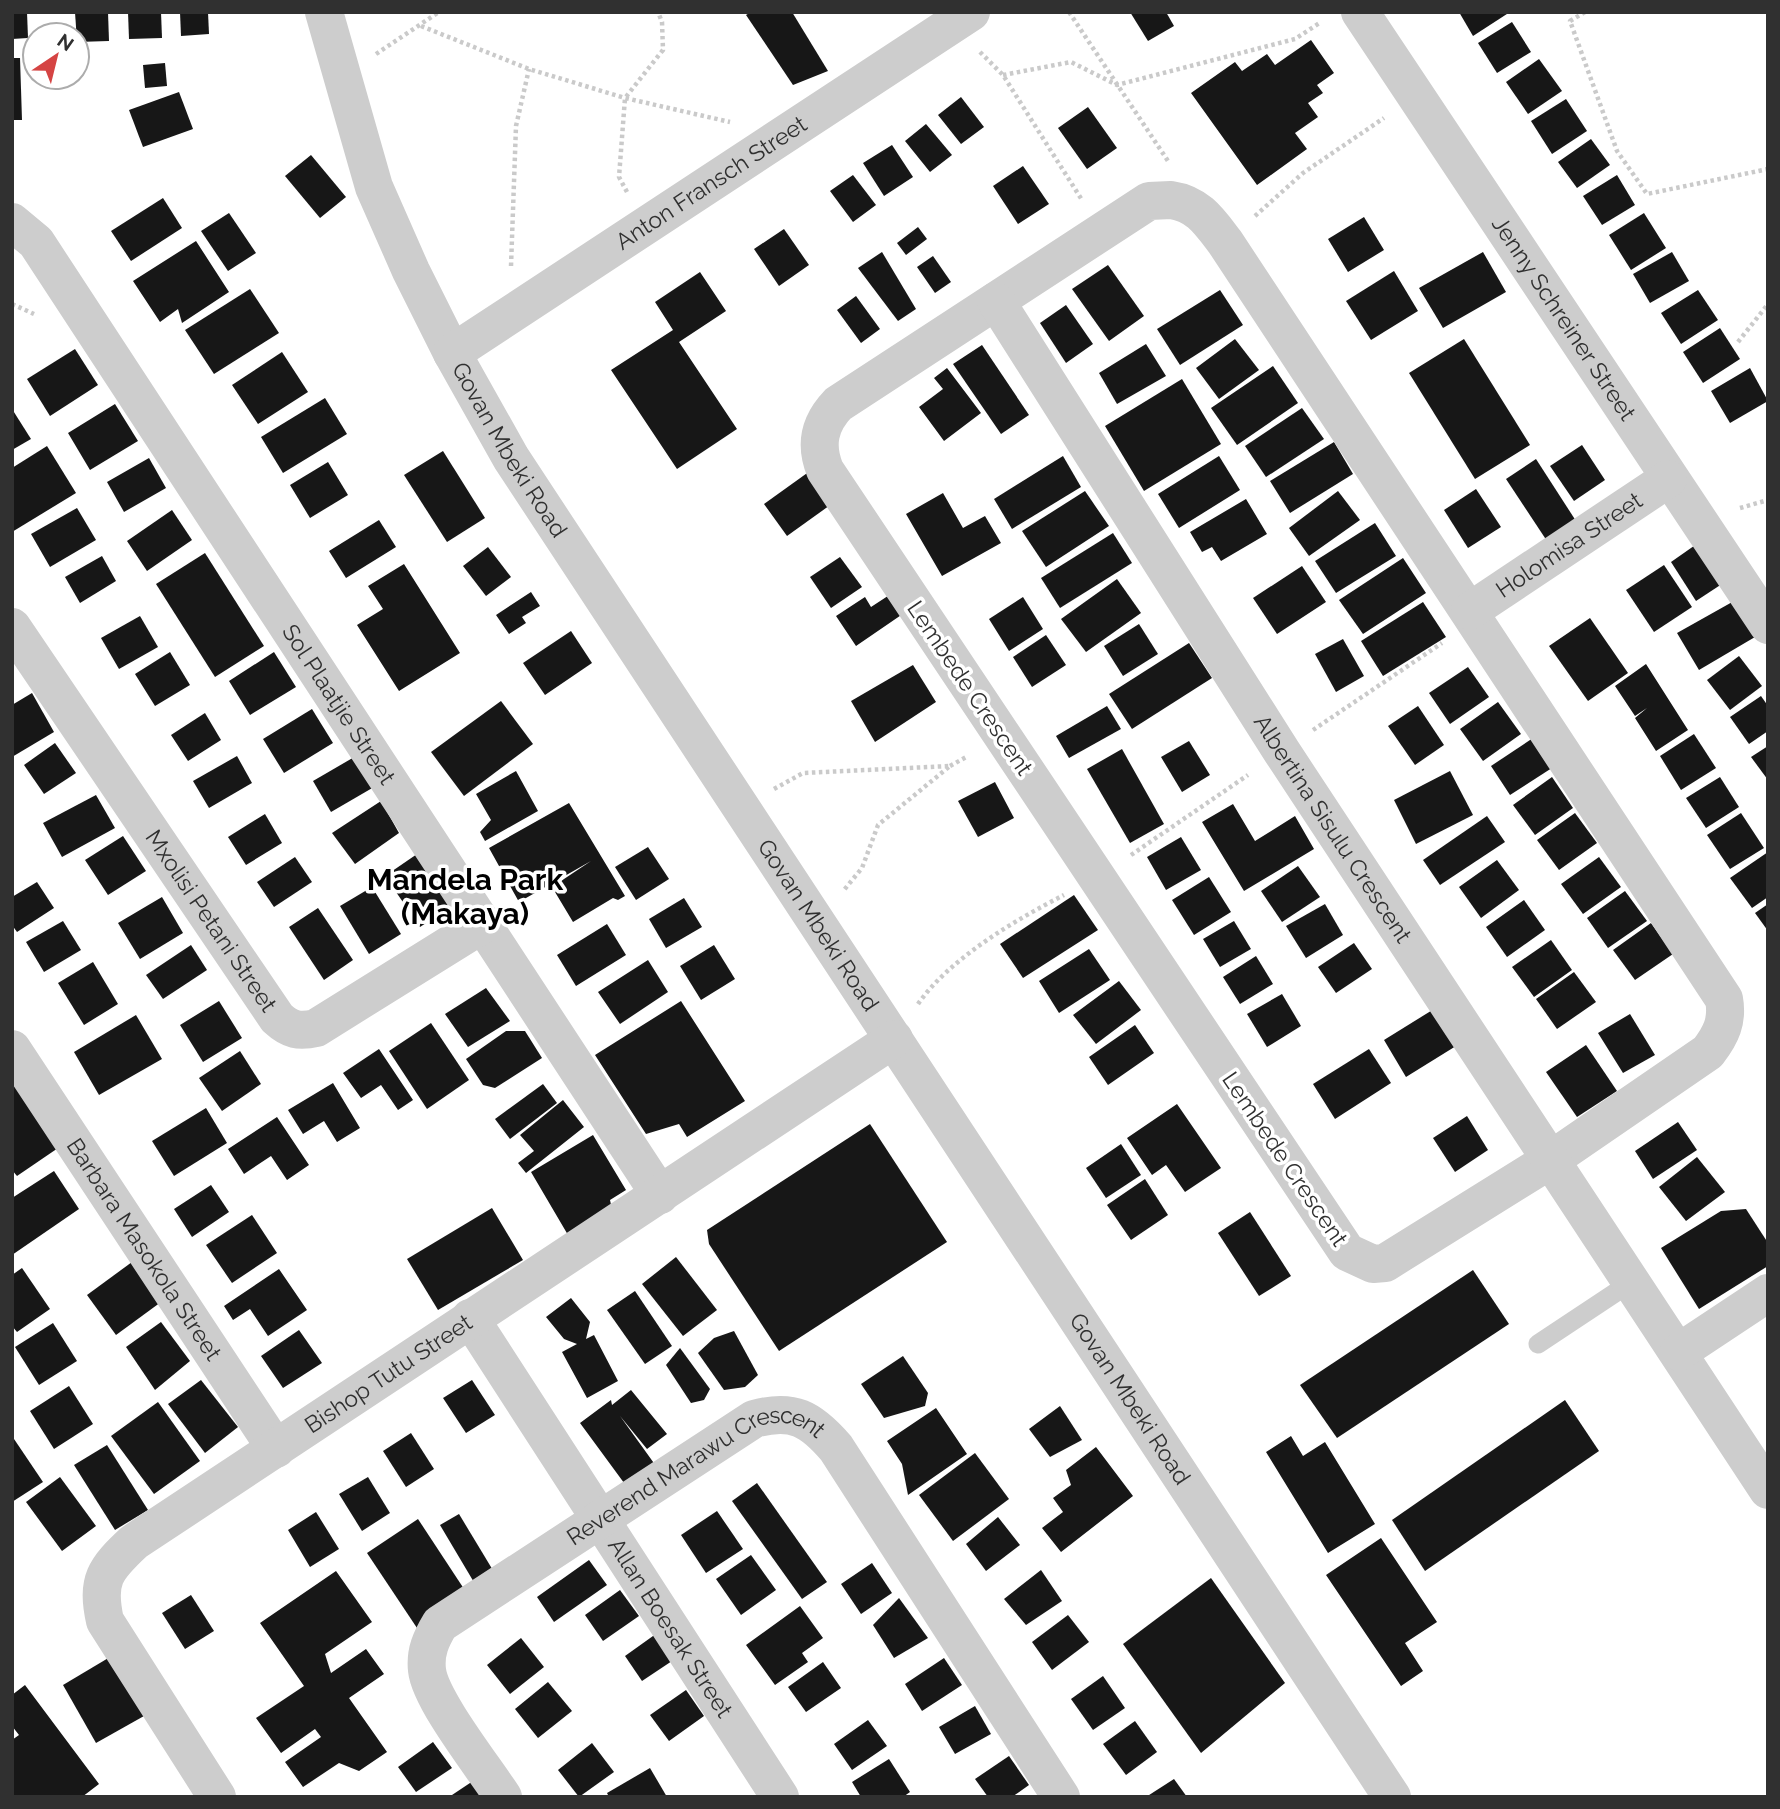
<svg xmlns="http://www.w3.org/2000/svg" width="1780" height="1809" font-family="Raleway,sans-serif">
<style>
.building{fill:#171717}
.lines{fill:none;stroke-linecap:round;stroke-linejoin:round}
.path{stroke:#cacaca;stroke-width:4.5;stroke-dasharray:3.5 3.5;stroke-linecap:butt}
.lane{stroke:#cdcdcd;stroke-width:19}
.street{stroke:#cdcdcd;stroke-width:38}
.labels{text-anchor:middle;stroke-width:7;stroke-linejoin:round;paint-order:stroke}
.street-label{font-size:23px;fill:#303030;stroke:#fff}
.district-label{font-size:30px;font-weight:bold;fill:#000;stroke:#fff}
</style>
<rect width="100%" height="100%" fill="#fff"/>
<g class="building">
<polygon points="12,12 27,12 28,38 12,39"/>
<polygon points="75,12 108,12 109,41 77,42"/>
<polygon points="128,12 161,12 162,38 129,39"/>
<polygon points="180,12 208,12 209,34 181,36"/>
<polygon points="751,12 792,12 828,71 793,85 746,15"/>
<polygon points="1130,12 1166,12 1174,26 1148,41"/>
<polygon points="1459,12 1510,12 1473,36"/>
<polygon points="1512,22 1531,52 1497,73 1478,43"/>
<polygon points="1311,40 1334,73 1317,85 1323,93 1308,103 1318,117 1295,133 1307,149 1257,185 1191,93 1235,62 1242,71 1267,54 1275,65"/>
<polygon points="12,58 20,58 22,120 12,120"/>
<polygon points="1539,59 1562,91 1528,114 1506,82"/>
<polygon points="165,63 167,86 145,88 143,65"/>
<polygon points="179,92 193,129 143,147 129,110"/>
<polygon points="961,97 984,127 961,144 938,115"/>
<polygon points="1566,99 1587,131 1552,154 1531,121"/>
<polygon points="1088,107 1117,148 1087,169 1058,128"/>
<polygon points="926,124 952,155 930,172 905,141"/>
<polygon points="1591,139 1610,165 1577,188 1558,162"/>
<polygon points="892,145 913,177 884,196 863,163"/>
<polygon points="311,155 346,197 320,218 285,176"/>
<polygon points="1023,166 1049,204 1018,224 993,186"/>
<polygon points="853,175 876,205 853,222 830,191"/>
<polygon points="1617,175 1635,205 1602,225 1583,196"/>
<polygon points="163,198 182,228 131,261 111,231"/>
<polygon points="229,213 256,253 228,271 201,231"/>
<polygon points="1644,213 1666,248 1631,270 1609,235"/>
<polygon points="1364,217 1384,250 1348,272 1328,239"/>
<polygon points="918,227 927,239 906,255 897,243"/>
<polygon points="784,229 809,265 779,286 754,249"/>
<polygon points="196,241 229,292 182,323 178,309 160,322 133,281"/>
<polygon points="882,252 916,309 898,321 858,268"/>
<polygon points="1483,252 1506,292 1443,328 1419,288"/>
<polygon points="1672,252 1689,281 1650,303 1633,274"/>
<polygon points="933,256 951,282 935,293 917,267"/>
<polygon points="1108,265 1144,316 1109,341 1072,289"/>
<polygon points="1394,271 1418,311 1371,340 1346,301"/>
<polygon points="700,272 726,311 679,342 737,429 677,469 611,370 673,330 655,302"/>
<polygon points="250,289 279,333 214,374 185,330"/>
<polygon points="1220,290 1243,325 1180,365 1157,329"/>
<polygon points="1698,290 1718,320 1681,344 1661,313"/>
<polygon points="856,296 880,329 861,343 837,310"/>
<polygon points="1066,305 1093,344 1066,363 1040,323"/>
<polygon points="1720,328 1740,359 1703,383 1683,352"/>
<polygon points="1235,339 1259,370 1219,399 1196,368"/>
<polygon points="1464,339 1530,445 1475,479 1409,373"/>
<polygon points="1146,344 1166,376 1117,404 1099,373"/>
<polygon points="982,345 1029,415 1001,434 953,364"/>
<polygon points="75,349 98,385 50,416 27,379"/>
<polygon points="282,352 308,392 258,424 232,385"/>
<polygon points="1273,366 1298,403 1237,445 1211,408"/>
<polygon points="947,368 981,413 944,441 919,407 943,389 934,378"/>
<polygon points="1750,368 1768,401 1730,423 1711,391"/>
<polygon points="1182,379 1221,444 1144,491 1105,426"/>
<polygon points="325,398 347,434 283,473 261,437"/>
<polygon points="115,404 138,441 90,470 68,433"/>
<polygon points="1302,408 1324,439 1266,477 1245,446"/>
<polygon points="12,409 31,439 12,450"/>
<polygon points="1334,442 1353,474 1290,513 1270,481"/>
<polygon points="1582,445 1605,480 1574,501 1550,466"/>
<polygon points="47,446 76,493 12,532 12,468"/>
<polygon points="443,451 485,518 447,542 404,475"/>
<polygon points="1063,456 1081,487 1012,529 994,499"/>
<polygon points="1219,456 1240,490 1179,528 1158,494"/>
<polygon points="149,458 166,488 124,512 107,482"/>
<polygon points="1536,459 1576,521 1547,541 1506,479"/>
<polygon points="328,462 348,495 310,518 290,485"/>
<polygon points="810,471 833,503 787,536 764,504"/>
<polygon points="1476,489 1501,527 1468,548 1444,510"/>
<polygon points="1085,491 1109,526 1046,567 1022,531"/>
<polygon points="1338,491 1360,520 1309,556 1289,528"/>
<polygon points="943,493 963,528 985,516 1001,543 942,576 906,514"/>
<polygon points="1246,499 1267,534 1221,561 1212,547 1202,552 1190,532"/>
<polygon points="77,508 96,540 50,567 31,534"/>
<polygon points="172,510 192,540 147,571 127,541"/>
<polygon points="379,520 396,547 346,578 329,551"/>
<polygon points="1375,523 1396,556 1336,593 1315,561"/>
<polygon points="1113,533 1132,563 1060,608 1041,578"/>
<polygon points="1701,541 1728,580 1696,601 1671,562"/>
<polygon points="488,547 511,577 486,596 463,566"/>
<polygon points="205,553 264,646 215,677 156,584"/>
<polygon points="102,556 116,581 80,603 65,577"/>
<polygon points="840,557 862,587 831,608 810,577"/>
<polygon points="1403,558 1426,593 1363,634 1339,600"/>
<polygon points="404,564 460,653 399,691 357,625 383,609 368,586"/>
<polygon points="1664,565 1692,607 1654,632 1626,590"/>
<polygon points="1302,566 1326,602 1277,634 1253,598"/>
<polygon points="1117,579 1141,613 1086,652 1061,619"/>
<polygon points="897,590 910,609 856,646 836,616 865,597 871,607"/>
<polygon points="531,592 540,606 522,617 526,623 509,634 496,615"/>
<polygon points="1023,597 1043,629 1009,651 989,619"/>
<polygon points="1734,601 1755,637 1699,670 1677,633"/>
<polygon points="1423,602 1446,637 1383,676 1361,641"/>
<polygon points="140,616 158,647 119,669 101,638"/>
<polygon points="1590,618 1628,673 1588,701 1549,646"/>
<polygon points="1139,624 1158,654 1123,676 1104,646"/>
<polygon points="571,631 592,663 545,695 523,663"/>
<polygon points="1046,635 1066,665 1032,687 1013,657"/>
<polygon points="1343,639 1364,676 1336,692 1315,654"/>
<polygon points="1189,643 1212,678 1132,729 1109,694"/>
<polygon points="170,652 190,685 155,706 135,674"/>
<polygon points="274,652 296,687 250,715 229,681"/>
<polygon points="1739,656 1762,686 1730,710 1707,680"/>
<polygon points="1646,664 1688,730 1656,751 1635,718 1647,708 1635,716 1615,686"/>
<polygon points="913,665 936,702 875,742 851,701"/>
<polygon points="1468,667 1489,697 1450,724 1429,693"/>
<polygon points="32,693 54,732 12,757 12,705"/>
<polygon points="1761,696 1768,706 1768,731 1749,744 1730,717"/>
<polygon points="501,701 533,744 464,796 431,752"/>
<polygon points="1498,702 1521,734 1483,761 1460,729"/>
<polygon points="1107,706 1121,729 1069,758 1056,736"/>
<polygon points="1418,706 1444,745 1415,765 1388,726"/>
<polygon points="312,709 333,743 284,773 263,739"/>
<polygon points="205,713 221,740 188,761 171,735"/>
<polygon points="1694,734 1716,768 1681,790 1660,756"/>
<polygon points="1536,736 1555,766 1510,795 1491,766"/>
<polygon points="1189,741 1210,775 1182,792 1161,757"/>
<polygon points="55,743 76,773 44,794 24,765"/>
<polygon points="1768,746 1768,780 1751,757"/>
<polygon points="1122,749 1164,824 1130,843 1087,769"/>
<polygon points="237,756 252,783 209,808 193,781"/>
<polygon points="356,756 374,787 331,812 313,781"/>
<polygon points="516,771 538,811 485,841 480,832 491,820 476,794"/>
<polygon points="1450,771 1473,815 1416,844 1394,800"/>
<polygon points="1552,777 1573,808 1535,835 1513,805"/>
<polygon points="1720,777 1739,807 1706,828 1686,798"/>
<polygon points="995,782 1014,818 978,837 958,801"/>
<polygon points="96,795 115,828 62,857 43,823"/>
<polygon points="381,801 399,833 355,864 332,833"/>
<polygon points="569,803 625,896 618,900 613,898 573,922 552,887 591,861 519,902 489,848"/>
<polygon points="1233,804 1255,841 1295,816 1314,849 1244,891 1202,822"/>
<polygon points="1575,813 1597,843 1559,870 1537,840"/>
<polygon points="1741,813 1764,848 1730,869 1707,835"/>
<polygon points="265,814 282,843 246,865 228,837"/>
<polygon points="1487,816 1505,842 1440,885 1423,860"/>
<polygon points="123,836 146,871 108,895 85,860"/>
<polygon points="1181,837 1201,870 1166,890 1147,857"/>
<polygon points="648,847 669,879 636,900 615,867"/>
<polygon points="420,852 455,904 420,927 385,876"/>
<polygon points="1768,852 1768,897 1752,908 1730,878"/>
<polygon points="295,857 312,882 274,907 257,882"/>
<polygon points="1599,857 1621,887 1583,914 1561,884"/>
<polygon points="1497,860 1519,890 1481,918 1459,887"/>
<polygon points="1298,866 1320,897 1282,922 1261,891"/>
<polygon points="1209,877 1231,912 1194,935 1172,900"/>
<polygon points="37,882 54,908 17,932 12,925 12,897"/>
<polygon points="372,887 401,934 369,954 340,906"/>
<polygon points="1625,891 1647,921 1608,948 1587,918"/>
<polygon points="1074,895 1098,930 1023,978 1000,944"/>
<polygon points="162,897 183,933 140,959 118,923"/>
<polygon points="684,898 702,927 666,948 649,919"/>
<polygon points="1524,900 1545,930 1507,957 1486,927"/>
<polygon points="1325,904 1343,935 1306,958 1286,926"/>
<polygon points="1768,904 1768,931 1755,913"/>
<polygon points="318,908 353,960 324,980 289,927"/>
<polygon points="63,921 81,950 44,972 26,942"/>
<polygon points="1234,921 1251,949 1220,967 1203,939"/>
<polygon points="1651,923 1673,954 1635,980 1613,950"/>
<polygon points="607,924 626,955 576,986 557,955"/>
<polygon points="1551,940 1572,970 1534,997 1512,967"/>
<polygon points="1354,943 1372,969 1336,993 1318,967"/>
<polygon points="191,945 207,970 163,999 146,975"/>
<polygon points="714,945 735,979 701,1000 680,966"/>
<polygon points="1089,949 1110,980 1059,1013 1039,981"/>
<polygon points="1256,956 1273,984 1240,1004 1223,977"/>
<polygon points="648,960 668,992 620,1024 598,992"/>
<polygon points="93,962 118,1004 84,1025 58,983"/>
<polygon points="1574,972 1596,1002 1557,1029 1536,999"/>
<polygon points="1119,981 1141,1010 1096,1044 1073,1015"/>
<polygon points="486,988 510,1021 468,1047 445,1014"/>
<polygon points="1282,994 1301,1026 1267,1047 1247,1014"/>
<polygon points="219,1001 242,1038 203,1062 180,1025"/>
<polygon points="681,1001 745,1101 687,1137 679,1124 646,1134 595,1055"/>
<polygon points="1434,1009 1456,1046 1406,1077 1384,1040"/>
<polygon points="1630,1014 1655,1055 1623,1073 1598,1033"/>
<polygon points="136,1015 162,1059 99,1095 74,1052"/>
<polygon points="431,1023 469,1080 427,1109 389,1051"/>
<polygon points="1135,1025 1154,1053 1108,1085 1089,1057"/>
<polygon points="506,1031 525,1031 542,1058 495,1088 483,1085 466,1059"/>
<polygon points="1586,1045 1617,1091 1577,1117 1546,1072"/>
<polygon points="379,1049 413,1100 398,1110 381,1085 361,1098 343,1073"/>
<polygon points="1369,1049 1391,1083 1335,1119 1313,1084"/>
<polygon points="240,1051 261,1084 222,1111 199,1078"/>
<polygon points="12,1073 61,1146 17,1176 12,1170"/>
<polygon points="333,1083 360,1128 337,1142 324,1121 303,1134 288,1110"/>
<polygon points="543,1084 557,1103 510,1139 495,1119"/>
<polygon points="563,1100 584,1127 526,1173 518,1163 534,1151 520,1135"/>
<polygon points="1177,1104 1221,1168 1185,1192 1166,1165 1152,1175 1127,1138"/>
<polygon points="206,1108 227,1143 174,1176 152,1141"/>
<polygon points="1467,1116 1488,1150 1455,1172 1433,1138"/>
<polygon points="277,1117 309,1165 287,1180 271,1156 244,1174 228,1149"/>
<polygon points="1678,1122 1697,1150 1653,1179 1635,1151"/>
<polygon points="870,1124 947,1242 779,1351 709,1244 707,1230"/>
<polygon points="593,1135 626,1190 610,1200 612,1209 568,1235 531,1172"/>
<polygon points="1121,1144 1141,1175 1106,1198 1086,1168"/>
<polygon points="1697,1157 1725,1192 1686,1221 1659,1187"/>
<polygon points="54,1171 79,1209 12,1255 12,1198"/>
<polygon points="1145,1179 1168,1215 1131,1240 1107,1205"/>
<polygon points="211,1185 229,1212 192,1237 174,1209"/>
<polygon points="492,1208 523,1260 438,1310 407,1259"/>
<polygon points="1746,1209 1768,1243 1768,1266 1699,1309 1661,1248 1721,1211"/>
<polygon points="1250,1212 1291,1276 1259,1296 1218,1233"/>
<polygon points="252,1215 277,1253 232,1283 206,1245"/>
<polygon points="676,1257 717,1310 683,1336 642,1284"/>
<polygon points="132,1262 161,1302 116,1335 87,1295"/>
<polygon points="22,1268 50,1309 17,1332 12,1326 12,1275"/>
<polygon points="279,1269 307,1310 268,1336 250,1309 233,1320 224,1306"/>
<polygon points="1473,1270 1509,1324 1337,1438 1300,1385"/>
<polygon points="635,1291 672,1346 645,1364 607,1310"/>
<polygon points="571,1298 590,1322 586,1339 594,1335 618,1381 587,1398 562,1352 577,1344 564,1339 546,1317"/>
<polygon points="161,1322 190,1361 155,1390 126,1347"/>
<polygon points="53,1323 77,1361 39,1385 15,1347"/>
<polygon points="299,1330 322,1363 283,1388 261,1356"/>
<polygon points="734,1331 758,1375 745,1387 724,1390 698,1353 714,1338"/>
<polygon points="680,1348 710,1389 704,1400 691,1403 666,1365"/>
<polygon points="903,1356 928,1393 925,1406 884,1418 861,1384"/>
<polygon points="201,1380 238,1427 205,1453 168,1404"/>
<polygon points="472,1380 495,1415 466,1433 443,1398"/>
<polygon points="69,1386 93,1424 54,1449 30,1411"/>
<polygon points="631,1390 667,1434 647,1449 620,1416 656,1466 627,1487 580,1423 611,1400 612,1405"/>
<polygon points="1565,1400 1599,1451 1425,1571 1392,1520"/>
<polygon points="158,1402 200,1461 154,1494 111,1436"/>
<polygon points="1060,1406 1082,1440 1050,1457 1029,1429"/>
<polygon points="936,1408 967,1454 908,1495 902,1464 887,1441"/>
<polygon points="411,1433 434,1469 406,1487 383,1451"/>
<polygon points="12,1436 43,1482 12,1502"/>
<polygon points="1291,1436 1303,1456 1325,1442 1375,1524 1328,1553 1266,1452"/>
<polygon points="107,1445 148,1510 115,1530 74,1465"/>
<polygon points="1096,1447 1133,1496 1061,1552 1042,1528 1063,1512 1053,1498 1071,1485 1066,1470"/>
<polygon points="975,1453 1009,1499 953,1541 919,1495"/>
<polygon points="60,1477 96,1526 62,1551 26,1502"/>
<polygon points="368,1477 390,1513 362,1531 339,1494"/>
<polygon points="757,1483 827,1582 802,1599 732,1501"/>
<polygon points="717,1511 743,1549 706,1573 681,1535"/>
<polygon points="316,1512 339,1549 310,1567 288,1530"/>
<polygon points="459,1514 494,1572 475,1584 440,1525"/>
<polygon points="998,1517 1020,1545 986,1571 966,1544"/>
<polygon points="418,1519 468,1595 417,1628 367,1553"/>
<polygon points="1381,1538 1437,1622 1405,1643 1423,1671 1401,1686 1326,1575"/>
<polygon points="751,1555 776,1590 741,1615 716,1579"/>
<polygon points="589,1560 607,1585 554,1622 537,1597"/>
<polygon points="872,1563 892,1593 861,1614 841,1584"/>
<polygon points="1041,1570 1062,1601 1026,1625 1004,1599"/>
<polygon points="336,1571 372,1622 325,1654 331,1673 366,1649 384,1674 349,1698 387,1752 359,1771 339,1763 303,1787 285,1762 321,1737 315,1729 281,1753 256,1718 304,1686 260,1623"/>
<polygon points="1211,1578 1285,1683 1201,1753 1123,1644"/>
<polygon points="620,1590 639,1616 603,1641 585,1615"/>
<polygon points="191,1595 214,1631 185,1649 162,1613"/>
<polygon points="899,1598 928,1638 894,1658 873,1625"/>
<polygon points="800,1606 823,1638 802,1653 808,1662 775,1685 746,1645"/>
<polygon points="1068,1615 1089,1642 1052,1670 1032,1642"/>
<polygon points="660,1631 678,1657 642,1681 625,1656"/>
<polygon points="521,1638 544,1667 510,1694 487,1665"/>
<polygon points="110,1657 144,1716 96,1743 63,1685"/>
<polygon points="944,1658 962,1685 922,1711 905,1684"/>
<polygon points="823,1662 841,1688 806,1712 788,1687"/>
<polygon points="1103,1676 1125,1708 1093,1730 1071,1699"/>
<polygon points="548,1682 572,1711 538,1738 515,1709"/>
<polygon points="25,1685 99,1784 82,1797 12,1797 12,1740 19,1735 12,1726 12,1695"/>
<polygon points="686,1690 704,1716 669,1741 650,1715"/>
<polygon points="975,1706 991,1734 955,1754 939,1727"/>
<polygon points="868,1720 887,1746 852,1770 834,1744"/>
<polygon points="1135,1721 1157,1752 1126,1775 1103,1744"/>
<polygon points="433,1742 452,1768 416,1792 398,1767"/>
<polygon points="592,1743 614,1772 579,1797 558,1770"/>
<polygon points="1009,1756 1029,1785 1012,1797 988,1797 975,1779"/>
<polygon points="889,1759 910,1792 903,1797 861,1797 852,1782"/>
<polygon points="650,1768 667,1797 609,1797 607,1793"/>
<polygon points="1174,1779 1187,1797 1146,1797"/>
<polygon points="473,1781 483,1797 449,1797"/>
</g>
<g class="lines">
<g class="path">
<polyline points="1069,12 1168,161"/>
<polyline points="1585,12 1570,21 1617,151 1647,194 1768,169"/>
<polyline points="421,26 529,69 625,98 730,122"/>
<polyline points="980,52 1003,75 1082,200"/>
<polyline points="376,54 439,12"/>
<polyline points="1003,75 1071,62 1117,85 1295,39 1321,22"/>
<polyline points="627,192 619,177 625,98 663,50 662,22 658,12"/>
<polyline points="1255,216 1303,173 1384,118"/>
<polyline points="511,266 516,126 529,69"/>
<polyline points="12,304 34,314"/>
<polyline points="1738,342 1768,304"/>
<polyline points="1740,508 1768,500"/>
<polyline points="1313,730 1442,643"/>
<polyline points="950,766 968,756"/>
<polyline points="774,789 803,773 950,766 878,825 862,868 844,890"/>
<polyline points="1131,855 1248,775"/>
<path d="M918 1004C949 959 1015 920 1064 895"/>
</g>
<polyline class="lane" points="1538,1344 1633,1281"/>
<g class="street">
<path id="s1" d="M324 12 374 187 411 271 452 353 511 458 1392 1797"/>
<path id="s2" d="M1360 12 1768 625"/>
<path d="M1171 200C1198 204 1209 221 1225 242L1724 999C1728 1021 1721 1035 1708 1052L1552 1159 1385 1263 1373 1264 1347 1252 825 470C815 445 819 424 838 404L1149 201Z"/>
<path id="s3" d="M12 222 36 242 660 1195"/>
<path id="s4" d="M996 301 1282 752 1768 1490"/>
<path id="s5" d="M452 353 971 12"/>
<path id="s6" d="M1470 611 1668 479"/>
<path id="s7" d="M12 627 277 1018C290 1030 299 1032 316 1028L483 924"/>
<path id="s8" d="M12 1049 276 1449"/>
<path id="s9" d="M470 1318 780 1797"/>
<polyline points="1679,1352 1768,1293"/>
<path id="s10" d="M217 1797 105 1621C96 1580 105 1569 134 1542L894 1039"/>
<path id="s11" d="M503 1797C485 1769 430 1700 427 1670 425 1652 431 1639 440 1624L754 1419C793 1408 811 1419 836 1448L1061 1797"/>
</g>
</g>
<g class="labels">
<g class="street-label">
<text dy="8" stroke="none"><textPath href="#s5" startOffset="310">Anton Fransch Street</textPath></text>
<text dy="8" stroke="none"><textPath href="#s2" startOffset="368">Jenny Schreiner Street</textPath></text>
<text dy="8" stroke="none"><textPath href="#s1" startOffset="478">Govan Mbeki Road</textPath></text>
<text dy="8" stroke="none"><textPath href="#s6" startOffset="119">Holomisa Street</textPath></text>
<text transform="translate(970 688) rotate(56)" y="8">Lembede Crescent</text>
<text dy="8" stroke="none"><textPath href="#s3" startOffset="584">Sol Plaatjie Street</textPath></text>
<text dy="8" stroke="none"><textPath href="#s4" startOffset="626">Albertina Sisulu Crescent</textPath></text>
<text dy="8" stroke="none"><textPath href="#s7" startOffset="355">Mxolisi Petani Street</textPath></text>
<text dy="8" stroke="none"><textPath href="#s1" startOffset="1045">Govan Mbeki Road</textPath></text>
<text transform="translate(1285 1159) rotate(56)" y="8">Lembede Crescent</text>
<text dy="8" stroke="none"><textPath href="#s8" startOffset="240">Barbara Masokola Street</textPath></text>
<text dy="8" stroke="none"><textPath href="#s10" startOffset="604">Bishop Tutu Street</textPath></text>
<text dy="8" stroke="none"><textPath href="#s1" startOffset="1612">Govan Mbeki Road</textPath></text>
<text dy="8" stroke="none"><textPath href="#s11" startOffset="499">Reverend Marawu Crescent</textPath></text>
<text dy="8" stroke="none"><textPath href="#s9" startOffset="369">Allan Boesak Street</textPath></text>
</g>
<g class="district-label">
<text x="465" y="890">Mandela Park<tspan x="465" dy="34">(Makaya)</tspan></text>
</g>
</g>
<rect width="1780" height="1809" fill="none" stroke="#303030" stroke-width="28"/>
<g transform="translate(56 56) rotate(35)"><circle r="33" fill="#ffffff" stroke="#acacac" stroke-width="2"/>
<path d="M0-5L12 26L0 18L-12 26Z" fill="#d54443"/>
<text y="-10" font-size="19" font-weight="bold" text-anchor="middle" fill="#303030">N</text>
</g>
</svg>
